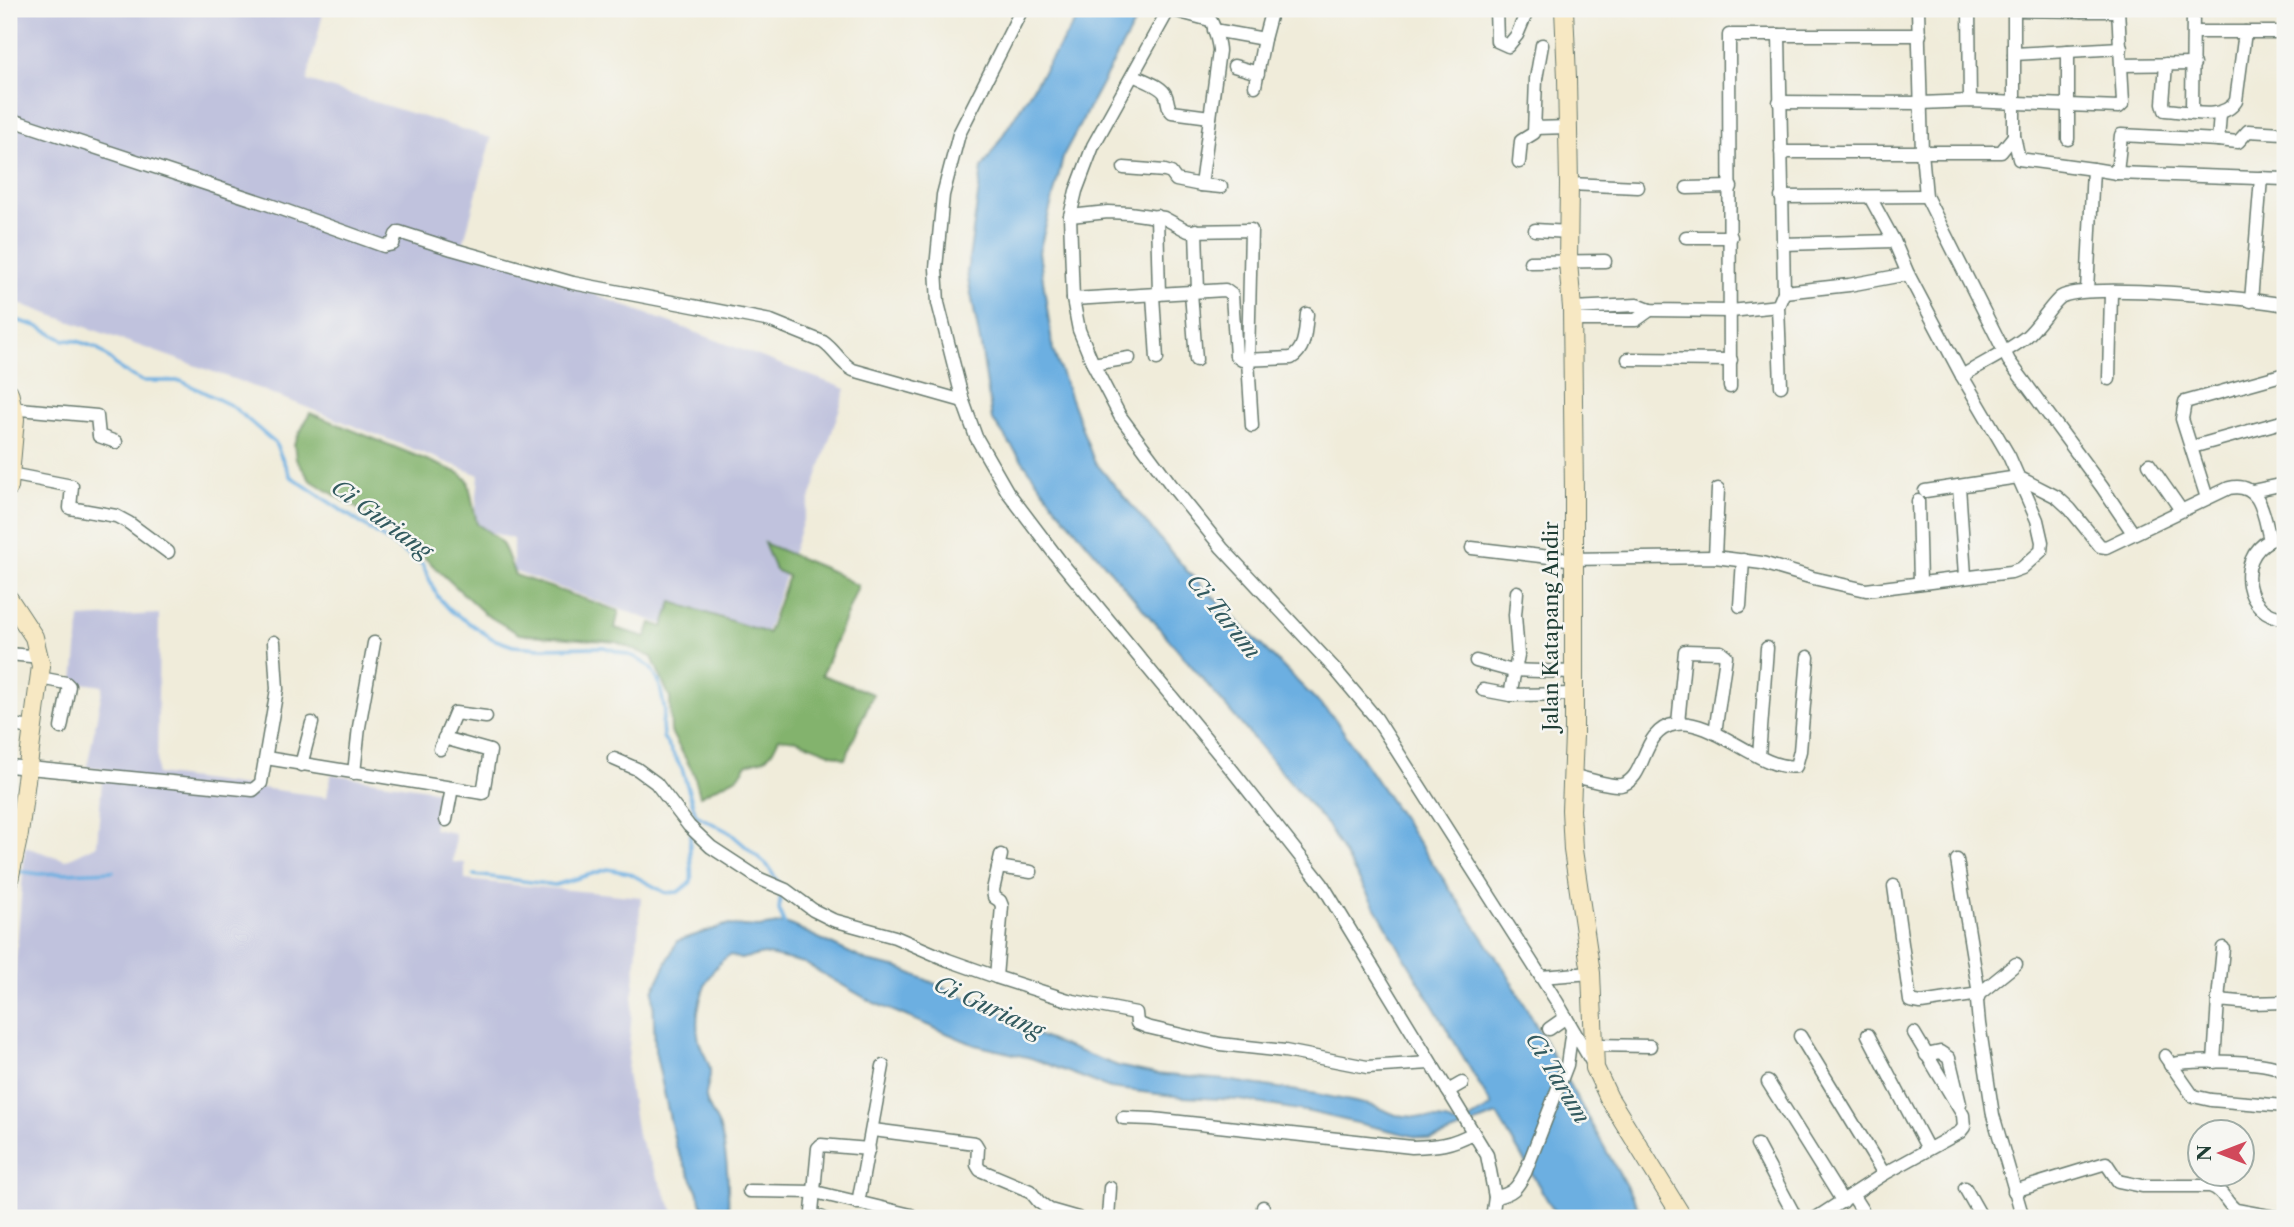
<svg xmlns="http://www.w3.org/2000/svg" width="2294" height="1227" font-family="'Libre Caslon Text',serif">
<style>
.industrial{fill:#c0c2dd}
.forest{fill:#83b36d;stroke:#517850;stroke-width:2}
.water{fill:#6cafe1;stroke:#46768a;stroke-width:2}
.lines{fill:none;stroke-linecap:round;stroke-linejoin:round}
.stream{stroke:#6cafe1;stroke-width:3.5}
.street-casing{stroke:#687a6e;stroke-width:15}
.secondary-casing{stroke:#687a6e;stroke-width:20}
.street{stroke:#fff;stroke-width:12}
.secondary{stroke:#f7e8c3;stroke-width:18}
.labels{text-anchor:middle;stroke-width:5;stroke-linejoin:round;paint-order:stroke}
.street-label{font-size:21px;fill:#1f3d34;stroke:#f6f6f2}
.water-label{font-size:23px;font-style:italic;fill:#325a5f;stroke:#f6f6f2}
</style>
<rect width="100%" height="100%" fill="#f6f6f2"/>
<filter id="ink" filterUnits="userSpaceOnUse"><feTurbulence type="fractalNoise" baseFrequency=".0143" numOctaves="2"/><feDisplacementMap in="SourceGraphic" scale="14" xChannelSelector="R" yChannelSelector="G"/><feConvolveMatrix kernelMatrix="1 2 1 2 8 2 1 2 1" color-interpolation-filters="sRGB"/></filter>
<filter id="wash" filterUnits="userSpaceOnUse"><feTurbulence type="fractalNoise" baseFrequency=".00686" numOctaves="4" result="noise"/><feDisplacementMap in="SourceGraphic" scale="28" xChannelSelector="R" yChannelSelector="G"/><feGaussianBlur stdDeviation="1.57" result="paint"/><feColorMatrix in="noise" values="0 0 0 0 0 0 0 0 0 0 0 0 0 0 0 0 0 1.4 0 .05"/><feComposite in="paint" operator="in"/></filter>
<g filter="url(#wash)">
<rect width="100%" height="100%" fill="#f0ecda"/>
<g class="industrial">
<polygon points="9,9 324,9 307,81 491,138 463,245 846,389 758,658 513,571 513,539 474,527 479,475 242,382 9,300"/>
<polygon points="159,614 157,774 327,797 331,774 440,791 433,829 455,833 453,862 465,863 465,880 641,897 627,1073 637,1134 674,1212 673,1218 9,1218 9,1051 25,847 66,860 97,845 103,768 87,767 103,686 74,682 80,618"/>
</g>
<path class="forest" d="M310 413 459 473 468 480 477 524C508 544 502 543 515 575L619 611 615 628 646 637 651 623 663 627 672 602 768 633 788 576 775 570 764 543 831 571 858 586 822 675 873 694 845 759 797 740 779 738 772 752 764 759 747 764 739 776 700 796 694 774 671 732 670 698 652 657 616 642 519 634 485 614 424 557 368 515 310 480 296 459 294 444Z"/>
<path class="water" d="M1083 9H1142L1064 154 1039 252 1053 350 1094 461 1188 572 1335 719 1505 970 1644 1218H1558L1497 1115C1474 1122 1454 1134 1430 1140L1310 1112 1240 1100 1182 1097 1110 1088 1031 1058 975 1045 872 1002 804 963 764 954 740 959 730 955C704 970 693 1012 699 1041 701 1051 710 1061 710 1071 711 1080 705 1089 706 1098 708 1110 718 1120 721 1132 728 1159 729 1191 728 1218H707L696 1188 676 1147 655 1051 653 991 677 941 726 925 759 927 785 923 793 926 867 961 899 968 1009 1016 1015 1027 1118 1066 1155 1074 1226 1080 1317 1094 1374 1106 1396 1115 1446 1120 1453 1124H1462L1492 1106 1327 825 1056 507 992 419 982 352 967 273 982 168Z"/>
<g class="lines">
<g class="stream">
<polyline points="9,318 37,326 64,340 77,341 97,348 123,371 142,381 181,381 232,406 275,443 290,476 422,564 438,597 451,611 493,639 513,646 540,648 604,647 635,657 650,667 659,682 665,711 662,723 663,737 682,769 696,815 729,832 767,865 779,884"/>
<polyline points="18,871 39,874 113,871"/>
<path d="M474 875 555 885 608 869 629 873 666 893 678 892 691 882C693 866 687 850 691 834"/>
<polyline points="781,891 779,910 786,928"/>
</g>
</g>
</g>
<g filter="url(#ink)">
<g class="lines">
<g class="street-casing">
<g id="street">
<polyline points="1022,9 959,134 943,195 936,268 938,303 963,401 976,437 1007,491 1060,561 1232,770 1322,884 1487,1155 1495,1197 1492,1218"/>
<polyline points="1169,9 1093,146 1076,191 1070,216 1073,299 1079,330 1093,364 1120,416 1172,486 1222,548 1334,668 1376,718 1557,1002 1593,1064"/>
<path d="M1169 9 1210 20C1214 23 1219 46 1219 51L1201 185 1221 187"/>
<polyline points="1496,9 1497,41 1508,46 1517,35 1528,9"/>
<polyline points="1918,9 1922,152 1926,196 2009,361 2102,487 2133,533"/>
<polyline points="1969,9 1970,101"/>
<polyline points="2014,9 2014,136 2019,159 2093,169"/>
<polyline points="2082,9 2082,11 2118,11"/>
<polyline points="2014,10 2082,11"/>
<polyline points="1214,30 1264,39 1255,86"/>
<polyline points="2194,32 2285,32"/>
<polyline points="1779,35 1784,292 1778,306 1781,386"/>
<polyline points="1264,39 1272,9"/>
<polyline points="2068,51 2068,139"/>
<polyline points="2014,54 2121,48"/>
<path d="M2166 64 2163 103 2165 110C2187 111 2223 122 2236 101L2245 32"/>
<polyline points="2122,65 2194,64"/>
<polyline points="1234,66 1258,73"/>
<path d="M1133 75C1142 80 1163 86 1166 96 1169 104 1167 107 1172 112L1210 117"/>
<polyline points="1779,102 1921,103 1970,101 2119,107 2123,103 2118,9"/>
<polyline points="2192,111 2193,9"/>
<path d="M9 119 267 204 384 246 393 244 396 235 399 232 452 249 573 283 771 321 823 342C835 350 840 363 853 370L963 401"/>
<polyline points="1535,128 1568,127"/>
<polyline points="2218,140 2238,142 2248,131 2283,133"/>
<polyline points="1781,152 2001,152 2014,136"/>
<polyline points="1519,162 1521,141 1534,133 1536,79 1542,45"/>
<polyline points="1124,168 1165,171 1171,173 1176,180 1201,185"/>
<polyline points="2117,173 2121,135 2218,140 2220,114"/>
<polyline points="1569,184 1638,187"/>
<polyline points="1687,188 1731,187"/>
<polyline points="1781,197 1926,196"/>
<polyline points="1070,216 1108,212 1129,213 1164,218 1188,231 1251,230 1248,360 1252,426"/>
<polyline points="1157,216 1159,294"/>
<polyline points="1196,230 1198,291"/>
<polyline points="1535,230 1569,232"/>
<polyline points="1686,237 1731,237"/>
<polyline points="1782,244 1894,241"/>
<polyline points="1530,262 1605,261"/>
<polyline points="2087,291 2093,169 2117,173 2285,179"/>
<polyline points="1191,292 1196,360"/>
<polyline points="1784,292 1849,285 1908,274"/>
<polyline points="1153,295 1157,359"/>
<path d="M1073 299 1225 290 1232 295 1236 356 1242 360 1291 358C1306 349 1305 331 1307 314"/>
<polyline points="2251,301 2261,178"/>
<polyline points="1572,308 1637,305 1650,310 1731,311 1778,306"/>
<polyline points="1572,320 1636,320 1650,310"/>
<polyline points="1628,359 1731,360"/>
<polyline points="1093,364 1129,358"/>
<path d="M1962 376C1983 363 2007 352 2026 337 2038 327 2053 302 2061 297 2085 282 2252 298 2285 305"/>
<polyline points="2109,379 2111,292"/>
<polyline points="1730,387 1729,35 1920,35"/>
<polyline points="9,408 97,416 99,436 116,442"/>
<polyline points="2192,447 2285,421"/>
<polyline points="2149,464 2181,510"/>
<polyline points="10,474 72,486 70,508 116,516 129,523 168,552"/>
<polyline points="1959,486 1965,576"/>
<path d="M1925 491 2018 477 2057 497 2070 509 2100 546 2106 547 2229 488C2262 481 2264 517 2270 540 2234 559 2245 616 2285 618"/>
<polyline points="2252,491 2285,484"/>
<polyline points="2207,498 2182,419 2185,402 2285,374"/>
<polyline points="1918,501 1920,583"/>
<polyline points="2270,540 2285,536"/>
<polyline points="1472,548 1567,559 1715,557 1762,563 1813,578 1866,590 2011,572 2022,568 2041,551 2042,542 2037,520 2009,456 1962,376 1908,274 1894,241 1870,197"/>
<polyline points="1715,557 1718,489"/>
<polyline points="1517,592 1515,615 1518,655 1510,695 1574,694"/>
<polyline points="1740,606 1743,560"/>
<polyline points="9,654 41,657"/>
<polyline points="1476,661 1509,670 1573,672"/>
<polyline points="40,678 66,683 69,686 61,728"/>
<polyline points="1483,690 1510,695"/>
<polyline points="1678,723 1685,651 1721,652 1726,656 1715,733"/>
<polyline points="9,724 34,729"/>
<polyline points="440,749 455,713 486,717"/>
<polyline points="1759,756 1767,648"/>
<polyline points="266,758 483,793 490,751 444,738"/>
<polyline points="614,759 637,769 656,783 689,826 711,847 760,879 786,890 813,910 833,920 895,937 948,960 996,977 1068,1000 1136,1013 1137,1023 1147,1027 1220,1044 1285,1051 1367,1067 1430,1063"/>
<polyline points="301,765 312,723"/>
<polyline points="9,766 253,790 261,783 277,689 274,642"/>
<polyline points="354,773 359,727 374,643"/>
<path d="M1574 776C1585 778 1611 787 1621 785 1648 779 1639 730 1676 724 1712 717 1762 772 1796 766L1800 751 1808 657"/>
<polyline points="446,820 452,788"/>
<polyline points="1957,860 1979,994 1977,1001 1979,1024 1993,1115 2023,1218"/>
<polyline points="998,867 1031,872"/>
<polyline points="1894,886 1910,1001 1921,1003 1979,994 2016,964"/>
<polyline points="996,977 1002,906 1000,901 994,897 993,890 1001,855"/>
<polyline points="1541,977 1591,973"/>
<polyline points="2218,1000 2223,948"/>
<polyline points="1549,1029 1566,1017"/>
<polyline points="1868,1035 1928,1149"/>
<polyline points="1800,1036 1884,1174"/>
<polyline points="1593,1045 1650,1046"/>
<polyline points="1926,1055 1940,1052 1949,1058 1960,1104"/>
<polyline points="2165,1056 2193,1096 2211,1100 2285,1106"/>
<polyline points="2214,1062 2218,1000 2251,1003 2285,1002"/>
<path d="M2170 1065C2187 1059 2260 1061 2277 1068 2282 1070 2282 1071 2285 1075"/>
<polyline points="1768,1082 1843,1202"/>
<polyline points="1448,1091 1462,1083"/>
<path d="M1123 1118 1153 1119 1412 1147C1438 1146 1451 1145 1473 1133"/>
<polyline points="873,1130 975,1143 978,1148 977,1165 980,1170 1030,1191 1039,1202 1050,1210 1078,1218"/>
<polyline points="1757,1145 1796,1218"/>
<polyline points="1965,1188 1982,1218"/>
<polyline points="749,1191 815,1192 911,1215 914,1218"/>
<path d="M2014 1191 2106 1163 2118 1181 2142 1186H2210C2225 1191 2225 1203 2236 1210L2280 1218"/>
<polyline points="1853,1196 1867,1218"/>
<path d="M1495 1197C1513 1194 1517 1188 1525 1173L1567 1065 1572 1029"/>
<polyline points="858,1203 883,1066"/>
<polyline points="823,1218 814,1215 812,1212 818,1148 821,1145 869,1149"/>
<polyline points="1108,1218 1110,1188"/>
<polyline points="1263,1218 1263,1207"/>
<polyline points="1816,1218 1884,1174 1960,1132 1964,1127 1963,1115 1914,1033"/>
</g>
</g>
<g class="secondary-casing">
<g id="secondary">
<polyline points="1564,9 1567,78 1569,184 1568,262 1572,308 1574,494 1574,735 1571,810 1573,850 1591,973 1595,1068 1609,1098 1683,1218"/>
<polyline points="9,12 9,9"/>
<polyline points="9,392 15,419 9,487"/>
<polyline points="9,599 34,637 41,666 19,834 9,880"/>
</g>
</g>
<use href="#street" class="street"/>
<use href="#secondary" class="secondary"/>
</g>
</g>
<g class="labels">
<g class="street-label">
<text transform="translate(1551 626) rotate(-90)" y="7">Jalan Katapang Andir</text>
</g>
<g class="water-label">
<text transform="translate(382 519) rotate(36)" y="8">Ci Guriang</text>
<text transform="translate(1224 616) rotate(51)" y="8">Ci Tarum</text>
<text transform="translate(989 1007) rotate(25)" y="8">Ci Guriang</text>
<text transform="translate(1558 1078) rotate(59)" y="8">Ci Tarum</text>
</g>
</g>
<rect width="2294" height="1227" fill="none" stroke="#f6f6f2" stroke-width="35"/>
<g transform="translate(2221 1153) rotate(270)"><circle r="33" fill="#f6f6f2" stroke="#a0aca6" stroke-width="2"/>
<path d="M0-5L12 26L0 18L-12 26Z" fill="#d1495b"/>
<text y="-10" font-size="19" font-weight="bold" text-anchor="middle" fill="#1f3d34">N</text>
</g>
</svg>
